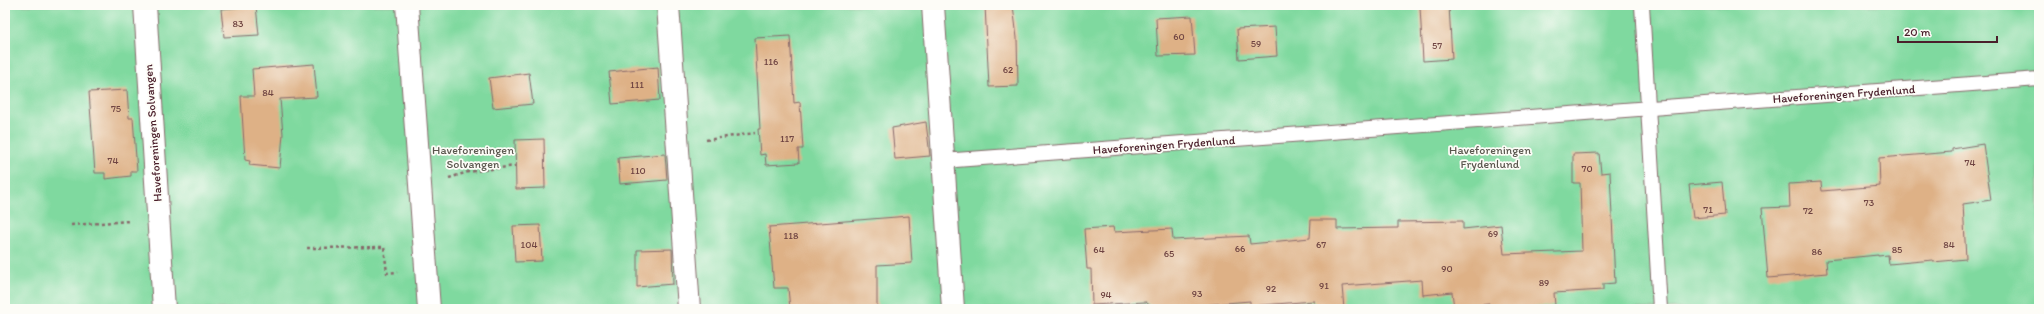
<svg xmlns="http://www.w3.org/2000/svg" width="2044" height="314" font-family="Itim,sans-serif">
<style>
.green{fill:#7fd99f;stroke:#647c65}
.building{fill:#deb186}
.lines{fill:none;stroke-linecap:round;stroke-linejoin:round}
.lane-casing{stroke:#87686a;stroke-width:16}
.street-casing{stroke:#87686a;stroke-width:24}
.path{stroke:#87686a;stroke-width:2.5;stroke-dasharray:3 3;stroke-linecap:butt}
.lane{stroke:#fff;stroke-width:14}
.street{stroke:#fff;stroke-width:22}
.labels{text-anchor:middle;stroke-width:3.5;stroke-linejoin:round;paint-order:stroke}
.number-label{font-size:10px;fill:#6f4442}
.street-label{font-size:12px;fill:#4a1f2b;stroke:#fdfcf7}
.park-label{font-size:12px;fill:#5a574e;stroke:#fdfcf7}
</style>
<rect width="100%" height="100%" fill="#fdfcf7"/>
<filter id="ink" filterUnits="userSpaceOnUse"><feTurbulence type="fractalNoise" baseFrequency=".025" numOctaves="2"/><feDisplacementMap in="SourceGraphic" scale="8" xChannelSelector="R" yChannelSelector="G"/><feConvolveMatrix kernelMatrix="1 2 1 2 8 2 1 2 1" color-interpolation-filters="sRGB"/></filter>
<filter id="wash" filterUnits="userSpaceOnUse"><feTurbulence type="fractalNoise" baseFrequency=".012" numOctaves="4" result="noise"/><feDisplacementMap in="SourceGraphic" scale="16" xChannelSelector="R" yChannelSelector="G"/><feGaussianBlur stdDeviation="0.9" result="paint"/><feColorMatrix in="noise" values="0 0 0 0 0 0 0 0 0 0 0 0 0 0 0 0 0 1.4 0 .05"/><feComposite in="paint" operator="in"/></filter>
<g filter="url(#wash)">
<rect width="100%" height="100%" fill="#f7efde"/>
<rect class="green" x="5" y="5" width="2034" height="304"/>
<g id="blocks">
<g class="building">
<polygon points="985,5 1013,5 1017,38 1018,86 989,87"/>
<polygon points="1449,5 1452,59 1423,61 1420,7"/>
<polygon points="256,6 259,35 224,37 221,9"/>
<polygon points="1192,16 1195,55 1158,56 1156,18"/>
<polygon points="1275,27 1277,56 1239,59 1237,29"/>
<polygon points="790,36 794,103 800,102 803,149 798,149 799,163 766,165 765,154 760,155 758,129 760,129 755,38"/>
<polygon points="314,64 317,97 280,99 283,134 280,168 249,165 250,161 245,160 241,96 254,96 252,69"/>
<polygon points="658,67 660,100 612,104 609,72"/>
<polygon points="529,73 533,104 493,108 489,78"/>
<polygon points="127,90 129,118 133,118 137,171 131,171 131,176 105,179 105,173 95,173 89,92"/>
<polygon points="926,122 930,156 895,159 892,128"/>
<polygon points="544,139 545,188 516,189 515,140"/>
<polygon points="1983,144 1991,200 1963,204 1966,259 1933,262 1933,260 1889,264 1888,255 1878,256 1878,255 1826,260 1827,273 1768,278 1762,208 1790,207 1789,184 1821,182 1822,191 1880,186 1879,158 1952,152 1952,149"/>
<polygon points="1599,153 1601,173 1610,172 1615,283 1603,284 1603,290 1554,293 1555,306 1489,309 1489,304 1454,308 1452,292 1423,295 1422,280 1342,286 1344,309 1314,309 1314,301 1250,306 1250,301 1154,309 1146,302 1092,305 1091,269 1087,269 1084,229 1113,227 1114,232 1172,229 1173,240 1249,236 1250,244 1310,238 1311,220 1337,220 1337,229 1398,228 1398,222 1463,221 1463,229 1501,225 1504,254 1582,251 1580,183 1573,183 1573,154"/>
<polygon points="665,154 667,180 620,184 618,158"/>
<polygon points="1722,182 1725,215 1693,218 1689,185"/>
<polygon points="909,216 912,263 877,265 877,309 790,309 788,288 774,288 769,227"/>
<polygon points="540,225 542,261 515,262 513,226"/>
<polygon points="672,249 673,284 637,287 637,250"/>
</g>
</g>
</g>
<g filter="url(#ink)">
<use href="#blocks" fill-opacity="0" stroke="#87686a" stroke-width="1"/>
<g class="lines">
<g class="lane-casing">
<g id="lane">
<polyline points="1642,5 1660,309"/>
<polyline points="942,161 2039,79"/>
</g>
</g>
<g class="street-casing">
<g id="street">
<polyline points="145,5 164,309"/>
<polyline points="407,5 429,309"/>
<polyline points="668,5 689,309"/>
<polyline points="933,5 953,309"/>
</g>
</g>
<g class="path">
<polyline points="706,140 755,133"/>
<polyline points="449,178 468,172 515,166"/>
<polyline points="71,225 130,221"/>
<polyline points="307,248 384,247 387,273 398,272"/>
</g>
<use href="#lane" class="lane"/>
<use href="#street" class="street"/>
</g>
</g>
<g class="labels">
<g class="number-label">
<text x="238" y="27">83</text>
<text x="1179" y="40">60</text>
<text x="1256" y="47">59</text>
<text x="1437" y="49">57</text>
<text x="771" y="65">116</text>
<text x="1008" y="73">62</text>
<text x="637" y="88">111</text>
<text x="268" y="96">84</text>
<text x="116" y="112">75</text>
<text x="787" y="142">117</text>
<text x="113" y="164">74</text>
<text x="1970" y="166">74</text>
<text x="1587" y="172">70</text>
<text x="638" y="174">110</text>
<text x="1869" y="206">73</text>
<text x="1708" y="213">71</text>
<text x="1808" y="214">72</text>
<text x="1493" y="237">69</text>
<text x="791" y="239">118</text>
<text x="529" y="248">104</text>
<text x="1321" y="248">67</text>
<text x="1949" y="248">84</text>
<text x="1240" y="252">66</text>
<text x="1099" y="253">64</text>
<text x="1897" y="253">85</text>
<text x="1817" y="255">86</text>
<text x="1169" y="257">65</text>
<text x="1447" y="272">90</text>
<text x="1544" y="286">89</text>
<text x="1324" y="289">91</text>
<text x="1271" y="292">92</text>
<text x="1197" y="297">93</text>
<text x="1106" y="298">94</text>
</g>
<g class="street-label">
<text transform="translate(1844 94) rotate(-4)" y="4">Haveforeningen Frydenlund</text>
<text transform="translate(153 133) rotate(-94)" y="4">Haveforeningen Solvangen</text>
<text transform="translate(1164 145) rotate(-4)" y="4">Haveforeningen Frydenlund</text>
</g>
<g class="park-label">
<text x="473" y="154">Haveforeningen<tspan x="473" dy="14">Solvangen</tspan></text>
<text x="1490" y="154">Haveforeningen<tspan x="1490" dy="14">Frydenlund</tspan></text>
</g>
</g>
<rect width="2044" height="314" fill="none" stroke="#fdfcf7" stroke-width="20"/>
<path d="M1898 36v6h99v-6" fill="none" stroke="#4a1f2b" stroke-width="2"/>
<text x="1904" y="36" font-size="12" fill="#4a1f2b" stroke="#fdfcf7" stroke-width="3" paint-order="stroke">20 m</text>
</svg>
